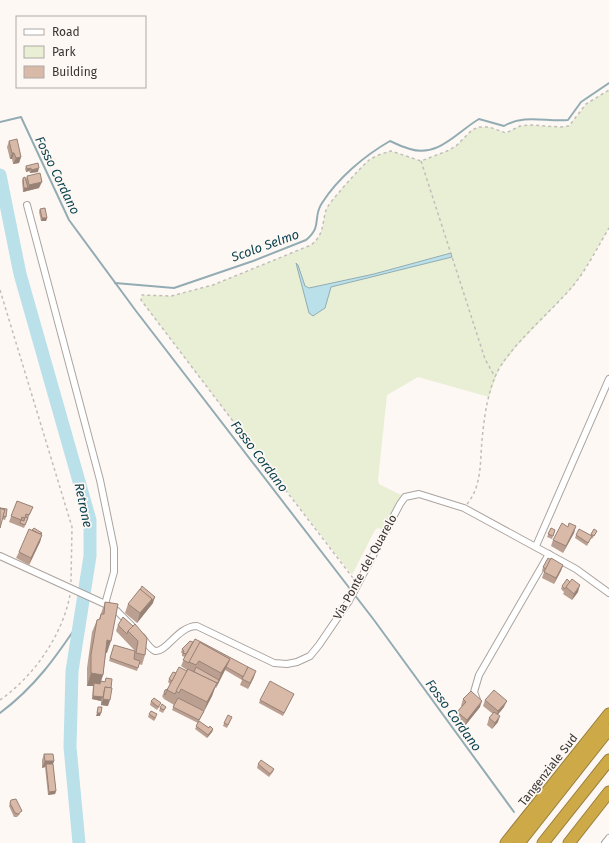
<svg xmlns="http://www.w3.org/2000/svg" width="609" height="843" font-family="'Fira Sans',sans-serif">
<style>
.green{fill:#e8efd5}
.water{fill:#bae0ea;stroke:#93acb3}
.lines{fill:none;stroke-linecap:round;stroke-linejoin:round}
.stream{stroke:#93acb3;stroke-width:2}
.river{stroke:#bae0ea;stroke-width:13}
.street-casing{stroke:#aba4a0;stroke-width:8}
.highway-casing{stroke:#998040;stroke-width:13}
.path{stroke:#c2bdb9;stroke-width:1.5;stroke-dasharray:3 3;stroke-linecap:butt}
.street{stroke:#fff;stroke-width:6}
.highway{stroke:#cea947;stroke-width:11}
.wall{fill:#bba091}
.shaded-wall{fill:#988276}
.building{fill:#d9baa9;stroke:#988276}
.labels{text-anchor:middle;stroke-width:3.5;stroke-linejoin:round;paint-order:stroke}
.street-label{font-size:12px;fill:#373432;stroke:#fef8f4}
.water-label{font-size:13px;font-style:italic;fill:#0c4350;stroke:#fef8f4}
</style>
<rect width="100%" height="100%" fill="#fef8f4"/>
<path class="green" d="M609 90V228L582 274 572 288 517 346 499 369 489 397 418 377 387 395 378 480 379 484 405 497 386 532 378 528 375 530 352 575 261 458 141 300 142 295 171 296 213 285 311 245C324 235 322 224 326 210 328 203 362 166 368 161 374 156 384 153 391 151L421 161 447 151 456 146 472 130 479 127H489L506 133 520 126 531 125 560 127 569 126 586 104Z"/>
<polygon class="water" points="451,253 452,257 331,287 325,308 313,316 309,313 296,263 298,265 305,286 309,288 374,274"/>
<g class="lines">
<g class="stream">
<polyline points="0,122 21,117 69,220 136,311 374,620 514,812"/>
<path d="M115 283 174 288 253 261 306 240C323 226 312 218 322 203 338 178 364 156 390 141 396 144 403 147 410 149 438 158 457 132 479 119L504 126C524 114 546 122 568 120L581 102 609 83"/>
<path d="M0 713C35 687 56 657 80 621"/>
</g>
<polyline class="river" points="0,175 20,274 90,520 90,556 72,671 70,747 79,843"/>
<g class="street-casing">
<g id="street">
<polyline points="27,205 100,480 114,548 114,572 105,604"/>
<polyline points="536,546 609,379"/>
<polyline points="0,556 105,604 117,611 132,626"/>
<path d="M142 637C145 641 150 649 155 651 166 653 178 626 197 626L274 663 287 664 297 662 310 656 319 645 349 601 400 504 405 497 419 494 464 508 576 569 609 593"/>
<polyline points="477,700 474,692 479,675 549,554"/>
<polyline points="605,843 609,838"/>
</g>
</g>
<g class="highway-casing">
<g id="highway">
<polyline points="506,843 609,714"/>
<polyline points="519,843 609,729"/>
<polyline points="543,843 609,760"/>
<polyline points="569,843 609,792"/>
</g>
</g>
<g class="path">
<polyline points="421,161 485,359 495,377"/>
<polyline points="0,290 72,527 71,582"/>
<path d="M467 504C482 486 480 462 482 440 484 419 487 396 495 377 506 349 551 312 572 287 587 269 597 248 609 228"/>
<path d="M353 578 261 458 141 300 142 295 171 296 213 285 311 245C324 235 322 224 326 210 328 203 362 166 368 161 374 156 384 153 391 151L421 161 447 151 456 146 472 130 479 127H489L506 133 520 126 531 125 560 127 569 126 586 104 609 90"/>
<path d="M0 700C34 676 62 636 70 595"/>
</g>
<use href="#street" class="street"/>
<use href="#highway" class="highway"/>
</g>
<g class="wall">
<polygon points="9,141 21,157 19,163 13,164 12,159 10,159 7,147"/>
<polygon points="26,166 38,172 30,173 29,171 26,172 25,169"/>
<polygon points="27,176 39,188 23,192 22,181 23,178 26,179"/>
<polygon points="40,209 47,218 46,221 41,221 39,212"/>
<polygon points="17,501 33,507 24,528 9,522"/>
<polygon points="0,508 6,517 5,520 2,519"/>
<polygon points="576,526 574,533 563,553 551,546 553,540 568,527"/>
<polygon points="551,528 555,530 552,539 547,537"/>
<polygon points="32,530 42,533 40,542 29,565 16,558 19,552"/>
<polygon points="591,534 595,534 592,539 591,538 587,546 575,538 576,535 590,535"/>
<polygon points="563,566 554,584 542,578 544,572 542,571 543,567"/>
<polygon points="562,586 578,592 572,600 563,594 564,592 561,589"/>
<polygon points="105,602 107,653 106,653 103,675 101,681 105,682 106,678 108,706 101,705 101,701 92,699 93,686 87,686 87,668 92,632 97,620 99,619"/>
<polygon points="153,603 137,623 125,613 128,604"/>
<polygon points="118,625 133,626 145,655 142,665 139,664 137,671 109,661 114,645 135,651 116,631"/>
<polygon points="182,649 254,677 248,689 240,685 242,680 225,670 216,688 215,687 212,696 199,721 209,728 213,729 212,732 207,738 195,729 198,723 172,710 174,705 164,699 162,696 164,693 168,689 170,684 168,682 169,679 176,673 186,671 187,670 181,666 185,657 182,656 182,653 181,653"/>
<polygon points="294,694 283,716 259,703 260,700"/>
<polygon points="463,699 480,707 464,727 455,718 457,712 462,706 461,706"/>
<polygon points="485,700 504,707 498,714 498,722 492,729 487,725 489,718 493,714 483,706"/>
<polygon points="151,701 160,706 157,710 150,705"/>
<polygon points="166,707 163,713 159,711 160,708"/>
<polygon points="149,714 156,718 154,721 148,717"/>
<polygon points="232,717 227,728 223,726 224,723"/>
<polygon points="44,754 54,761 53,764 56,791 55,794 48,795 45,767 42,768 42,760"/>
<polygon points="258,764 274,769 273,772 269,777 257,768"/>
<polygon points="11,800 20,814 17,817 14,817 9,806"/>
</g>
<g class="shaded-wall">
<polygon points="12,153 14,153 12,159 10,159"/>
<polygon points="21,157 19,163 13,164 16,158"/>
<polygon points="31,168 29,171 26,172 27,169"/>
<polygon points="39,168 38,172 30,173 31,170"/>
<polygon points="42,182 39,188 27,191 29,185"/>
<polygon points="24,188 28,188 27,191 23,192"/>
<polygon points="42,218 47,218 46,221 41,221"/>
<polygon points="576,526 574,533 563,553 566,546"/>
<polygon points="42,535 40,542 29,565 31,558"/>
<polygon points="563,565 561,571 554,584 556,578"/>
<polygon points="580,585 578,592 572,600 574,594"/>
<polygon points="155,597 153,603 137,623 140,613 152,599"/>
<polygon points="107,640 111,641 107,653 103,652"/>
<polygon points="230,659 225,670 216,688 221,673"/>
<polygon points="256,671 254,677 248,689 250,683"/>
<polygon points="91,673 103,675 99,687 94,683 93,686 87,686"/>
<polygon points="217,683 212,696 198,723 204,711 207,702"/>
<polygon points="93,696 102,697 101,701 92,699"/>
<polygon points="103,699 110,700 108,706 101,705"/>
<polygon points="482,701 480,707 464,727 467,720"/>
<polygon points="507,701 504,707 496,717 498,711"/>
<polygon points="97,713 101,713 100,716 96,716"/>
<polygon points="500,716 498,722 492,729 495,723"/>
<polygon points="213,729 212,732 207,738 208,735"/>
<polygon points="45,761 54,761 52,767 46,764 45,767 42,768"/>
<polygon points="56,791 55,794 48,795 49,792"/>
</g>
<g class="building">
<polygon points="17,139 21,157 16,158 14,153 12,153 9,141"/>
<polygon points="38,163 39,168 31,170 31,168 27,169 26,166"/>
<polygon points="40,173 42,182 29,185 27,176"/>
<polygon points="25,177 28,188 24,188 23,178"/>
<polygon points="45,208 47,218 42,218 40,209"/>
<polygon points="17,501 33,507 29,515 26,514 25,518 22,517 21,520 11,516"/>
<polygon points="0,508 5,510 0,528"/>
<polygon points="0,508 7,509 6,517 3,516 5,510"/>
<polygon points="25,517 28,518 25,525 20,523 21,520 24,521"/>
<polygon points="562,523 568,527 569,523 576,526 566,546 553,540"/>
<polygon points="34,528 42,533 40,534 32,530"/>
<polygon points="551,528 555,530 553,536 548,534"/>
<polygon points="29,529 42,535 31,558 19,552"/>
<polygon points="579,529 592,536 588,543 576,535"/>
<polygon points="594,529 597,531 594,536 591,534"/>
<polygon points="548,558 551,560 546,569 543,567"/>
<polygon points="551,558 563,565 556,578 544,572"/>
<polygon points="567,579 570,582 565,589 562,586"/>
<polygon points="572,579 580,585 574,594 566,587"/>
<polygon points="142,586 155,597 151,602 152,599 140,590"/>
<polygon points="140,589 152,599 140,613 128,604"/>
<polygon points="105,602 118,604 111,641 107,640 103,675 91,673 91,655 97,620 100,619 101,614 104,614"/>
<polygon points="123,617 133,626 128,631 127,634 118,625"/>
<polygon points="135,624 147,638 145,655 136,653 138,641 128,631"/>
<polygon points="195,639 201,642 189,663 183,660"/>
<polygon points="190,641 193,642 186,654 183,653 184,651 182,649"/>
<polygon points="200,642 230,659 221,673 199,661 196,665 189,662"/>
<polygon points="201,642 248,667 244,677 226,667 230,659 201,643"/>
<polygon points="114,645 135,651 134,659 140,661 138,668 110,658"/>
<polygon points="179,667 187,671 175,694 167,690"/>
<polygon points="196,667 219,680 217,684 217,683 194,672"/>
<polygon points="248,667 256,671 250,683 242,679"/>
<polygon points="188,669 217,683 207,702 181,689 179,693 176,691"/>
<polygon points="173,672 176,673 172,681 169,679"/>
<polygon points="106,678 112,679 111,688 105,687 103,697 93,696 94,683 100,684 101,681 105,682"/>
<polygon points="270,681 294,694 284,713 260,700"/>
<polygon points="105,687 112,688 110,700 103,699"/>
<polygon points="168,689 167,690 165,695 164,693 165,690"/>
<polygon points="494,690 507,701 498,711 485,700"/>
<polygon points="471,691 482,701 467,720 457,712 466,702 463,699"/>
<polygon points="154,698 161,703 158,707 151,701"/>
<polygon points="178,698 204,711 199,720 173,707"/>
<polygon points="162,704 166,707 164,710 160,708"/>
<polygon points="98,707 102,707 101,713 97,713"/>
<polygon points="151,711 157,714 155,718 149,714"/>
<polygon points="494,712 500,716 495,723 489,718"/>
<polygon points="228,715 232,717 228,725 224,723"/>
<polygon points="199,721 209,728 210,726 213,729 208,735 196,726"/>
<polygon points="44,754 53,754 54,761 45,761"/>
<polygon points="261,760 274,769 270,774 258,764"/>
<polygon points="46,764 53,764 56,791 49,792"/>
<polygon points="16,799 22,811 18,814 15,813 10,803 11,800"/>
</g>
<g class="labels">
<g class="street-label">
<text transform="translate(365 567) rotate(-61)" y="4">Via Ponte del Quarelo</text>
<text transform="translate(548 770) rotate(-52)" y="4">Tangenziale Sud</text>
</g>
<g class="water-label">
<text transform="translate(58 175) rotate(64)" y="5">Fosso Cordano</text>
<text transform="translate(265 245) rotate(-20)" y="5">Scolo Selmo</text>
<text transform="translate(260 456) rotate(53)" y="5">Fosso Cordano</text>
<text transform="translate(84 505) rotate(78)" y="5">Retrone</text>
<text transform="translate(454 715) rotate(54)" y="5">Fosso Cordano</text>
</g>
</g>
<rect x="16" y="16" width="130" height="72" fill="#fef8f4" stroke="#aeaaa6"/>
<rect x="24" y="29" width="20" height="6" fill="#ffffff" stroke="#aeaaa6"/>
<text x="52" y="36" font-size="12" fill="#373432">Road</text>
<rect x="24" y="46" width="20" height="12" fill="#e8efd5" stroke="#aeaaa6"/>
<text x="52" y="56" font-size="12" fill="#373432">Park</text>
<rect x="24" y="66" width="20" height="12" fill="#d9baa9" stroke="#aeaaa6"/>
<text x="52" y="76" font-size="12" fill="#373432">Building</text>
</svg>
